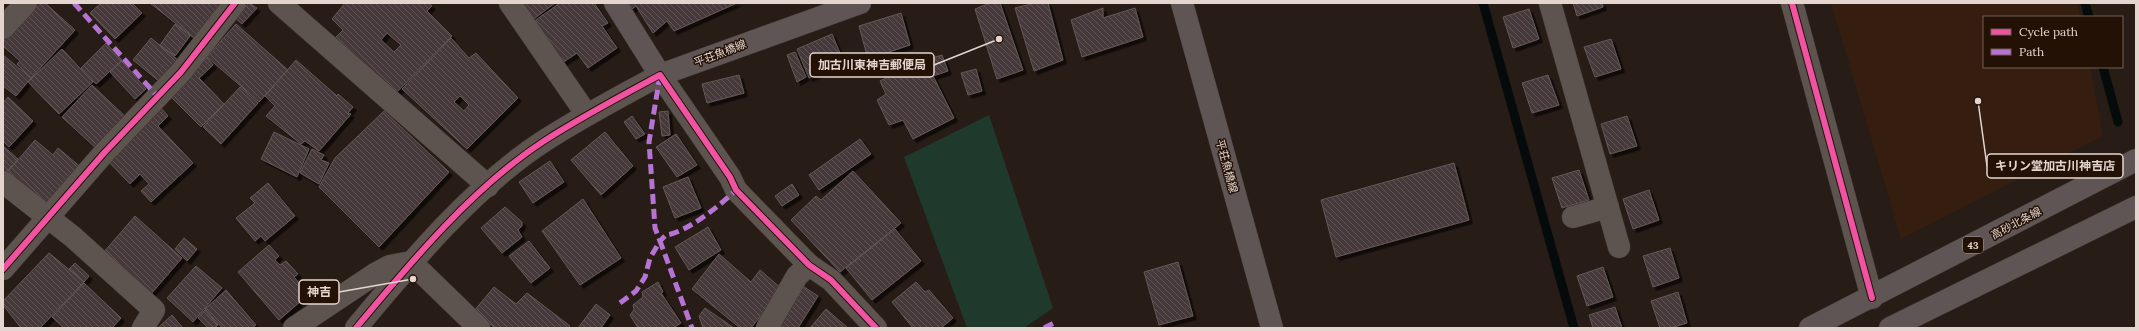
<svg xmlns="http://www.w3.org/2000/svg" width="2139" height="331" font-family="Lora,'Noto Sans JP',serif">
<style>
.built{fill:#351d10}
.grass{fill:#1f392c}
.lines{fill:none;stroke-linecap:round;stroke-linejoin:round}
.stream{stroke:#040b0a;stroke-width:9}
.building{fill:url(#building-back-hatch);stroke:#635857;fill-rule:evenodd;filter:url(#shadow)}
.minor-casing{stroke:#423935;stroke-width:23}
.major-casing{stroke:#423935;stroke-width:23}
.minor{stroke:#5d544f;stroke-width:22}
.major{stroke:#5f5555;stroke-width:22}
.quiet{stroke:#b673d3;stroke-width:5;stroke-dasharray:10 5;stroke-linecap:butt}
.cycleway-casing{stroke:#241106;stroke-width:8}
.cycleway{stroke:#f153a3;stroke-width:6}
.labels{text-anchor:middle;stroke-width:3;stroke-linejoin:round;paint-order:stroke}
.shield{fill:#241106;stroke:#aa9b93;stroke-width:1}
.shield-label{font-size:10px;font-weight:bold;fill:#e4d6cf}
.street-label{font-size:11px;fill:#e4d6cf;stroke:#241106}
.leader{fill:none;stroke:#e4d6cf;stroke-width:1.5}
.callout-dot{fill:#e4d6cf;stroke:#241106;stroke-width:1.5}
.callout{fill:#241106;stroke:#e4d6cf;stroke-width:1.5}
.callout-label{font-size:12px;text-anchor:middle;font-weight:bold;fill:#e4d6cf}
</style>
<defs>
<pattern id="building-back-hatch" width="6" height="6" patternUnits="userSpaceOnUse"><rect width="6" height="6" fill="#46393a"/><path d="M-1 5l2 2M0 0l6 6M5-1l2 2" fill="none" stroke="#615555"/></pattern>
<filter id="shadow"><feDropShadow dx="3.5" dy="3.5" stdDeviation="0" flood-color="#0009"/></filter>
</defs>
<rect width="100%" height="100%" fill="#271c16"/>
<polygon class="built" points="1831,3 2078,3 2080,17 1984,17 1984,67 2090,67 2103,136 1901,239"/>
<polygon class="grass" points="989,115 1053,308 1024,328 967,328 904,157"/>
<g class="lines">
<g class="stream">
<polyline points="1483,3 1574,328"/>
<polyline points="2085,3 2089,17"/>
<polyline points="2103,67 2118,122"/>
</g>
</g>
<g class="building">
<polygon points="34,3 45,3 75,30 31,78 17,64 20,61 3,46 3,37"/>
<polygon points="101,3 132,3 142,13 115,39 90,13"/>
<polygon points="150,3 223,3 194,38"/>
<polygon points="249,3 257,8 242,24 235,18"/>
<path d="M345 3H428L432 6 427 11 452 36 397 92 334 39 343 30 332 19ZM387 33 401 45 394 52 381 40Z"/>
<polygon points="517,3 555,3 531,21"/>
<polygon points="560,3 594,3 608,23 602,26 617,48 588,68 577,53 562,63 533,22"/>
<polygon points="629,3 737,3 674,31 667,21 653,33 636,6 632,9"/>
<polygon points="990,3 1000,3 1023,70 997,79 975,9"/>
<polygon points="1035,3 1048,3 1063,60 1034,71 1015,8"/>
<polygon points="1573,3 1602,3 1603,7 1577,16"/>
<polygon points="1103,8 1103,18 1135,8 1143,37 1082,57 1071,20"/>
<polygon points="1529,9 1539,39 1513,48 1503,17"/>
<polygon points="901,13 910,45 868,59 859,26"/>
<polygon points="175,24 190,36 175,56 160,45"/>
<polygon points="236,24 288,70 259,102 207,57"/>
<polygon points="832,34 844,63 809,78 797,49"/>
<polygon points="151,38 178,60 160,82 133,60"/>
<path d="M451 38 469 58 476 53 518 98 467 149 402 89ZM460 96 469 105 464 111 454 102Z"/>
<polygon points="1611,39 1621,69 1595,77 1584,47"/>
<polygon points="106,43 122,60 96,84 81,68"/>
<polygon points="62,49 93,82 59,114 28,82"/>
<polygon points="795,52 806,77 797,82 787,55"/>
<polygon points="3,55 31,78 16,96 3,86"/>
<polygon points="942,55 948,71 933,76 954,118 913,139 903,120 889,125 877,100 886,94 880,81 919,62"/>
<polygon points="207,58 213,65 199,78 224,104 201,127 169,95"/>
<polygon points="296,60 337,96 338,94 353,107 348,113 351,114 319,151 305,141 301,144 266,116 275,106 265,96"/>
<polygon points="122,61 146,89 135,99 110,72"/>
<polygon points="976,69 982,91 968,95 961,73"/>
<polygon points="739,75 744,93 707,103 702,84"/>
<polygon points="1548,75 1559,105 1532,113 1522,83"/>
<polygon points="92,85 129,120 99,151 62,117"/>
<polygon points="240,87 258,103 221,144 203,127"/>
<polygon points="8,97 33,121 9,147 3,141 3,103"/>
<polygon points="161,108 168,116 158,126 193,163 151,202 141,191 149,184 140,174 130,184 106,159"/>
<polygon points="384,111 449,172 379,247 319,187 335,158"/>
<polygon points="668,111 670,135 662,136 659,112"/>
<polygon points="632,116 645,134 636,139 624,122"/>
<polygon points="1627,116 1637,146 1610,154 1601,124"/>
<polygon points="274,132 309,149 297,177 261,159"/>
<polygon points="605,132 633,166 601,195 571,160"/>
<polygon points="676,134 697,165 677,177 656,147"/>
<polygon points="860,139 871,154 819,190 809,175"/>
<polygon points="35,140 53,155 58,148 83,169 45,208 5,175"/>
<polygon points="3,146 18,159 4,175 3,174"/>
<polygon points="312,149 324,155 321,160 329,163 319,184 300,173"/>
<polygon points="550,161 564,182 533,203 519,182"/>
<polygon points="1454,163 1469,220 1336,257 1321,200"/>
<polygon points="1579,170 1589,200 1562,208 1552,178"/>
<polygon points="853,171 901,223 840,272 791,220 816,196 821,200"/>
<polygon points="688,177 701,208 675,218 663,187"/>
<polygon points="268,183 295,216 265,241 261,236 255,241 236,218 255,203 250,198"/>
<polygon points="792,184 799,195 782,206 775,196"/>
<polygon points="1649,190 1659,220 1633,229 1623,199"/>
<polygon points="583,199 621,258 580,285 542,231"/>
<polygon points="505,207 522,222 522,226 518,230 522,237 502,253 481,228"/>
<polygon points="135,216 182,258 151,294 103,253"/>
<polygon points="708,227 721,250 689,270 675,247"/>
<polygon points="895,229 921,261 872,300 846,268"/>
<polygon points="184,238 197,249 187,261 175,249"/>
<polygon points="529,241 550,268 531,283 509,256"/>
<polygon points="269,245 279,256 275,260 280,265 286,261 298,274 294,277 309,294 279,320 238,272"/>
<polygon points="1670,248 1679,278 1653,287 1643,256"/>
<polygon points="49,253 84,282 40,328 21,328 3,305 3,301"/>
<polygon points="719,254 751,282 760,270 782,289 751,328 740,328 692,289"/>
<polygon points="1178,262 1193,316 1159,325 1144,272"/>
<polygon points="75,263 89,276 84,282 69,269"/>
<polygon points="196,266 222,288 193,322 167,298"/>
<polygon points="1603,267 1613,297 1587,306 1577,276"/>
<polygon points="658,282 663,292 661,293 681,323 673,328 638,328 630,315 634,310 633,305 643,297 642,292"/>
<polygon points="916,282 925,292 929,290 953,318 941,328 913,328 892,302"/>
<polygon points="84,283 121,318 112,328 64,328 52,317"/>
<polygon points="801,285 818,296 798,328 774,328"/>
<polygon points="494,287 516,304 527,293 570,326 568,328 495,328 474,311"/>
<polygon points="226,290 256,325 252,328 222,328 205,309"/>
<polygon points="1678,292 1687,323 1670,328 1660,328 1651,301"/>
<polygon points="596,304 610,315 601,328 578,328"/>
<polygon points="1615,307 1622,328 1593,328 1589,315"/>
<polygon points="705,308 734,328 703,328 699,316"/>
<polygon points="826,309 848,328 810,328"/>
<polygon points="205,310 218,325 214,328 208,328 198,318"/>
<polygon points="172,315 183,328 158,328"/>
</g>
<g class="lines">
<g class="minor-casing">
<g id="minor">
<polyline points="279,3 488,186"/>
<polyline points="510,3 587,115"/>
<polyline points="1550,3 1619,247"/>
<polyline points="1792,3 1872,298"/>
<polyline points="3,28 26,3"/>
<polyline points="3,182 73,237 154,310 143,328"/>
<polyline points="1573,217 1608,207"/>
<polyline points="3,269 104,153 181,72 235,3"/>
<polyline points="294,328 375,274 390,266 411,262 479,328"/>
<path d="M356 328C410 263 473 187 544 141 581 117 621 96 660 75L730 177 736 190 809 265 831 280 876 328"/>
<polyline points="767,328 797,276 809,265"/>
</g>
</g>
<g class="major-casing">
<g id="major">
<polyline points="615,3 660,75 860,3"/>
<polyline points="1182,3 1272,328"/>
<polyline points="1810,328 2136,160"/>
<polyline points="1890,328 2136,207"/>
</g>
</g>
<use href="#minor" class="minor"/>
<use href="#major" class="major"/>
<g class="quiet">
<polyline points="74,3 158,97"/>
<path d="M660 75 649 142 655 228 660 241 666 235C686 233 722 204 736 190"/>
<polyline points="620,303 636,291 645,277 650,258 660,241 692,328"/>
<polyline points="1044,328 1056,322"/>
</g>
<g class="cycleway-casing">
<g id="cycleway">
<polyline points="1792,3 1872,298"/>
<polyline points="3,269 104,153 181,72 235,3"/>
<path d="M356 328C410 263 473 187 544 141 581 117 621 96 660 75L730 177 736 190 809 265 831 280 876 328"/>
</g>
</g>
<use href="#cycleway" class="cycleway"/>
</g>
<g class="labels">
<rect class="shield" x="1963" y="237" width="20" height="16" rx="3"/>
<g class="shield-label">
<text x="1973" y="249">43</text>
</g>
<g class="street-label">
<text transform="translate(720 53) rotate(-21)" y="4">平荘魚橋線</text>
<text transform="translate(1227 166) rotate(75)" y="4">平荘魚橋線</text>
<text transform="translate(2016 223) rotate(-28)" y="4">高砂北条線</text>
</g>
</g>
<path class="leader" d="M999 39L934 65M1978 101L1987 166M413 279L339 292"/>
<g class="callout-dot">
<circle cx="999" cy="39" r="4"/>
<circle cx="1978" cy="101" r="4"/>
<circle cx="413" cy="279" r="4"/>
</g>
<g class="callout">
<rect x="810" y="53" width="124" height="24" rx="4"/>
<rect x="1987" y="154" width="136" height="24" rx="4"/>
<rect x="299" y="280" width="40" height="24" rx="4"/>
</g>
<g class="callout-label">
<text x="872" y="69">加古川東神吉郵便局</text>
<text x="2055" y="170">キリン堂加古川神吉店</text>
<text x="319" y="296">神吉</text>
</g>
<rect width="2139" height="331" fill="none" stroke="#e4d6cf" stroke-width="8"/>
<rect x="1983" y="16" width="140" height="52" fill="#241106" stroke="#716056"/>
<rect x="1991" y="29" width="20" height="6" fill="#f153a3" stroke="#716056"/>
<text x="2019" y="36" font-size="12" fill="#e4d6cf">Cycle path</text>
<rect x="1991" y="49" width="20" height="6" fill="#b673d3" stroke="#716056"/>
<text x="2019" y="56" font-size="12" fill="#e4d6cf">Path</text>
</svg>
